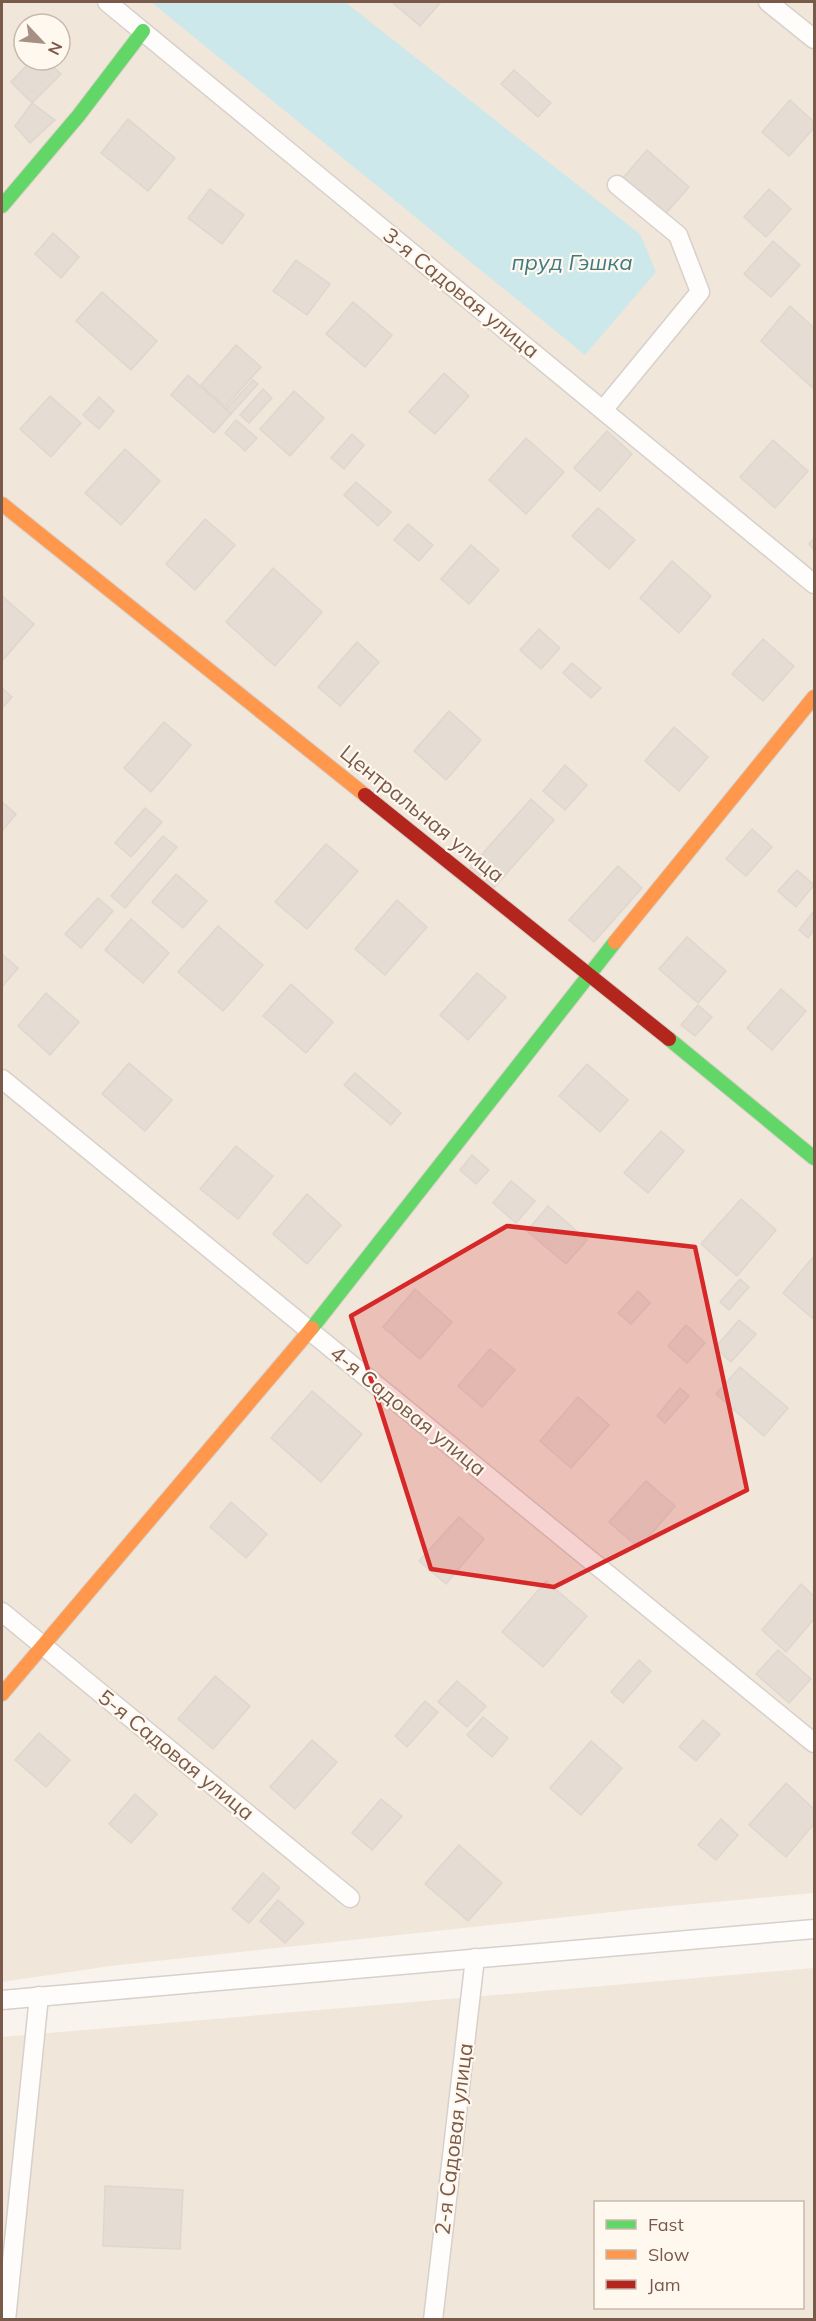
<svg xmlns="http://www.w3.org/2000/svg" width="816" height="2321" font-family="Mulish,sans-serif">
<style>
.residential{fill:#f1e6da;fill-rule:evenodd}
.water{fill:#cde8ea}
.building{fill:#e5dcd4;stroke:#e1d6cf;stroke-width:1.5}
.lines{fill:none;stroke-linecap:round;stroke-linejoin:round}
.lane-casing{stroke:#d7d0cb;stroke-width:21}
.fast-casing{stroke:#d8d0c9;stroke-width:16}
.slow-casing{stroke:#d8d0c9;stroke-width:16}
.jam-casing{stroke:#d8d0c9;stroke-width:16}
.lane{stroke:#fefdfc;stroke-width:18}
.fast{stroke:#63d668;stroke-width:14}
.slow{stroke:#ff974d;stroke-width:14}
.jam{stroke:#b3261e;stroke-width:14}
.marked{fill:#d62828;fill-opacity:0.2;stroke:#d62828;stroke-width:4.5;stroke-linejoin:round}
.labels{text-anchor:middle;stroke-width:4.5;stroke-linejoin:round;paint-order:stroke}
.street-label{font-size:21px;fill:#795a4a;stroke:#fff8ef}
.water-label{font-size:22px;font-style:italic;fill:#407b85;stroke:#fff8ef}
</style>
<rect width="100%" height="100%" fill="#f8f3ed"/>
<g class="residential">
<path d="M2 2H814V1893L649 1908 110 1966 2 1982ZM24 24H60V60H24Z"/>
<path d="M814 1968V2319H2V2037ZM596 2202H802V2308H596Z"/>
</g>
<polygon class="water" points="151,2 345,2 640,234 656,272 585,355"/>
<g class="building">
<polygon points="396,2 441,2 420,26 394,4"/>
<polygon points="32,60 46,60 61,74 32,103 11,82"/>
<polygon points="514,70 551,103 538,117 501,84"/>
<polygon points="790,100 814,122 814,128 789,156 762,132"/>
<polygon points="32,103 55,120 30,143 15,126"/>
<polygon points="128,119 175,158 148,191 101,153"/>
<polygon points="647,150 689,187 658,222 617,185"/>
<polygon points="210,189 244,215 222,244 188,218"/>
<polygon points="769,189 791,209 766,237 744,217"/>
<polygon points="53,233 79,257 61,278 35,254"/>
<polygon points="773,241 800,265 771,297 744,274"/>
<polygon points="296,260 330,284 307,315 273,291"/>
<polygon points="102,292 157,341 131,370 76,321"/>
<polygon points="353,302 392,335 365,367 326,334"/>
<polygon points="790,306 814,328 814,389 761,341"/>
<polygon points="236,345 261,367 225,407 201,385"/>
<polygon points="444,373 469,396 435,434 409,412"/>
<polygon points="188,375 231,414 214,433 171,395"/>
<polygon points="253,380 258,384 231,414 226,409"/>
<polygon points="263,389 272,398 249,423 240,415"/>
<polygon points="294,391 324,418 290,456 260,429"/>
<polygon points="50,396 81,423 51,457 20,429"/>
<polygon points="99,397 114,411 99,429 83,415"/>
<polygon points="236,420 257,438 245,451 225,433"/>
<polygon points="607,431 632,454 600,491 574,468"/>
<polygon points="352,434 364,445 344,469 331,458"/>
<polygon points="526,438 564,472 526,514 489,480"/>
<polygon points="773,440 808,471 775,508 740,477"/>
<polygon points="125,449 160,481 121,525 85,493"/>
<polygon points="356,482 391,512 378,526 344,495"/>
<polygon points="598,508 635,540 609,569 572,536"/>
<polygon points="205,519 235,545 195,590 166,564"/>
<polygon points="408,524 433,545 419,561 394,540"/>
<polygon points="814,538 814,550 809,544"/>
<polygon points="471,545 499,570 469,604 441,579"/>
<polygon points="672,561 711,596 679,633 640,598"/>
<polygon points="273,568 322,612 275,666 226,622"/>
<polygon points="2,596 34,624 2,661"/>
<polygon points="539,629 560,648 541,669 520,650"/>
<polygon points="763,639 794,666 763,701 732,674"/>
<polygon points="357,642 379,662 340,706 318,687"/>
<polygon points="572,663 601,688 591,698 563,673"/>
<polygon points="2,688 12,697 2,708"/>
<polygon points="449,711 481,740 446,780 414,751"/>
<polygon points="164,722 191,745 151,792 124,768"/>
<polygon points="674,727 708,757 679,791 645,761"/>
<polygon points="565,765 587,785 565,810 543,791"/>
<polygon points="531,799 554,820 492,890 469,869"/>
<polygon points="2,802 16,814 2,831"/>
<polygon points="145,808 162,822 131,857 115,843"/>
<polygon points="752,829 772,847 746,876 726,859"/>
<polygon points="163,836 177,847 125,908 111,896"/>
<polygon points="326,844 358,871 307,929 275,902"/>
<polygon points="618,866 642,888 594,942 569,920"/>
<polygon points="797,870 814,885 796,907 778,891"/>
<polygon points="176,874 207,901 183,928 152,902"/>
<polygon points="98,898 113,911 81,948 65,934"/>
<polygon points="397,900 427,927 385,975 355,949"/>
<polygon points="814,911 814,930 808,938 799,930"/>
<polygon points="131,919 169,953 143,983 105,950"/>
<polygon points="218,926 263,965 223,1011 178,972"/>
<polygon points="687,937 726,971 698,1003 659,969"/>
<polygon points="2,954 18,968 2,987"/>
<polygon points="477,973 506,997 468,1040 440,1015"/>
<polygon points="291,984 333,1022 306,1053 263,1016"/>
<polygon points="781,989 806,1011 772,1050 747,1028"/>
<polygon points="46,993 79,1022 50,1055 18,1026"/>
<polygon points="698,1005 712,1017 695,1036 681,1025"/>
<polygon points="129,1063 172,1100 145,1131 102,1094"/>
<polygon points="587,1064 628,1100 600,1132 559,1096"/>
<polygon points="355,1073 401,1113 391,1125 344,1085"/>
<polygon points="661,1131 684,1151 648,1193 624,1173"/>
<polygon points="236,1146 273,1176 238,1219 200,1189"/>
<polygon points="472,1155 489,1170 476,1184 460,1170"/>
<polygon points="511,1181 535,1201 516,1223 493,1203"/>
<polygon points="307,1194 341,1225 307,1264 273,1234"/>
<polygon points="741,1199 776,1230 737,1276 701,1244"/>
<polygon points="548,1206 587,1240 566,1264 527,1231"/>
<polygon points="814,1256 814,1315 812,1318 783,1293"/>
<polygon points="740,1279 749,1287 729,1310 720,1302"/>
<polygon points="415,1289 452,1322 420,1359 383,1327"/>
<polygon points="638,1291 650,1303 631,1324 618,1313"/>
<polygon points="739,1320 756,1334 731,1362 715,1348"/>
<polygon points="686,1325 705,1343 687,1363 668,1346"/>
<polygon points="490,1349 515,1370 482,1407 458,1386"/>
<polygon points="740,1367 788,1408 764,1436 716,1394"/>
<polygon points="680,1388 689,1396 665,1423 657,1416"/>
<polygon points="312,1391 362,1434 321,1482 271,1438"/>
<polygon points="578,1397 609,1425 571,1468 540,1441"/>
<polygon points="646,1481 675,1506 639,1548 609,1522"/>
<polygon points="231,1502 267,1534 246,1558 210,1527"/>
<polygon points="459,1517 484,1539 446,1584 419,1561"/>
<polygon points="546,1581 587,1616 543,1667 502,1632"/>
<polygon points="801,1584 814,1596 814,1619 786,1652 762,1630"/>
<polygon points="778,1650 811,1679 789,1703 756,1674"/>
<polygon points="639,1660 651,1671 623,1703 611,1692"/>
<polygon points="215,1676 250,1706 213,1749 178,1719"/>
<polygon points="457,1681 486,1706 467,1727 438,1702"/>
<polygon points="425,1701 438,1712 407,1747 395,1736"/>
<polygon points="483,1717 508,1738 492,1757 467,1735"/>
<polygon points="703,1720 720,1734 696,1761 679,1747"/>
<polygon points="39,1733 70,1760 46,1787 15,1760"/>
<polygon points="312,1740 337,1762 295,1809 270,1787"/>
<polygon points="591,1741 622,1768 581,1815 550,1788"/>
<polygon points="786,1783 814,1809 814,1824 786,1857 749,1825"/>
<polygon points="135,1794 157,1814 131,1843 109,1824"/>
<polygon points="381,1799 402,1816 372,1850 352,1833"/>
<polygon points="721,1819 738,1835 716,1860 698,1845"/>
<polygon points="459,1845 502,1883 468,1921 425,1884"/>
<polygon points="263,1873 280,1888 249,1923 232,1909"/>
<polygon points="278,1900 304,1923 285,1943 260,1921"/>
<polygon points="105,2186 183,2190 180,2249 103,2246"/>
</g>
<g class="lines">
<g class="lane-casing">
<g id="lane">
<polyline points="107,2 814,584"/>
<polyline points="768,2 814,39"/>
<polyline points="603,410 700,292 678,235 617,185"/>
<polyline points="2,1079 814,1743"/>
<polyline points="2,1612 350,1898"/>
<polyline points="2,2000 814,1929"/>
<polyline points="6,2320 39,1996"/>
<polyline points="433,2320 475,1958"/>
</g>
</g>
<g class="fast-casing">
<g id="fast">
<polyline points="2,206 79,115 143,31"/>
<polyline points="669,1039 814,1158"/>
<polyline points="312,1328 615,942"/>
</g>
</g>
<g class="slow-casing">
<g id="slow">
<polyline points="2,504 365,795"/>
<polyline points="615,942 814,697"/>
<polyline points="2,1694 312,1328"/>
</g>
</g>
<g class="jam-casing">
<polyline id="jam" points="365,795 669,1039"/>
</g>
<use href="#lane" class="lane"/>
<use href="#fast" class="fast"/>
<use href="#slow" class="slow"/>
<use href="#jam" class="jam"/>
</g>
<path class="marked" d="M507 1226 695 1247 747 1490 554 1587 431 1569 351 1316Z"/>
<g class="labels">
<g class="street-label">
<text transform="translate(461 293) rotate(39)" y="7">3-я Садовая улица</text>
<text transform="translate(422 814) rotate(39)" y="7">Центральная улица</text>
<text transform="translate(408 1411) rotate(39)" y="7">4-я Садовая улица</text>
<text transform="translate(176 1755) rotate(39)" y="7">5-я Садовая улица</text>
<text transform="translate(454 2139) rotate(-83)" y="7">2-я Садовая улица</text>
</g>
<g class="water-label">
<text x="572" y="270">пруд Гэшка</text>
</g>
</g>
<rect width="816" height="2321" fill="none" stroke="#795a4a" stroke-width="6"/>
<rect x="594" y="2201" width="210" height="108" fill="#fff8ef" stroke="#c9b9ad" stroke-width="1.5"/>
<rect x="606" y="2220" width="30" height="9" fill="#63d668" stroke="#c9b9ad" stroke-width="1.5"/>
<text x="648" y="2231" font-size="18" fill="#795a4a">Fast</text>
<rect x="606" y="2250" width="30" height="9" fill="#ff974d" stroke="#c9b9ad" stroke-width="1.5"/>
<text x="648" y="2261" font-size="18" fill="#795a4a">Slow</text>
<rect x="606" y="2280" width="30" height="9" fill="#b3261e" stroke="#c9b9ad" stroke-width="1.5"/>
<text x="648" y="2291" font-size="18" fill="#795a4a">Jam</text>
<g transform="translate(42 42) rotate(116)"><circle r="28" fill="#fff8ef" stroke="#c9b9ad" stroke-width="1.5"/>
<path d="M0-4.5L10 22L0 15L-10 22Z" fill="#a59083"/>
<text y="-9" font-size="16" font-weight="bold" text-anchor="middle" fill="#795a4a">N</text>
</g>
</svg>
